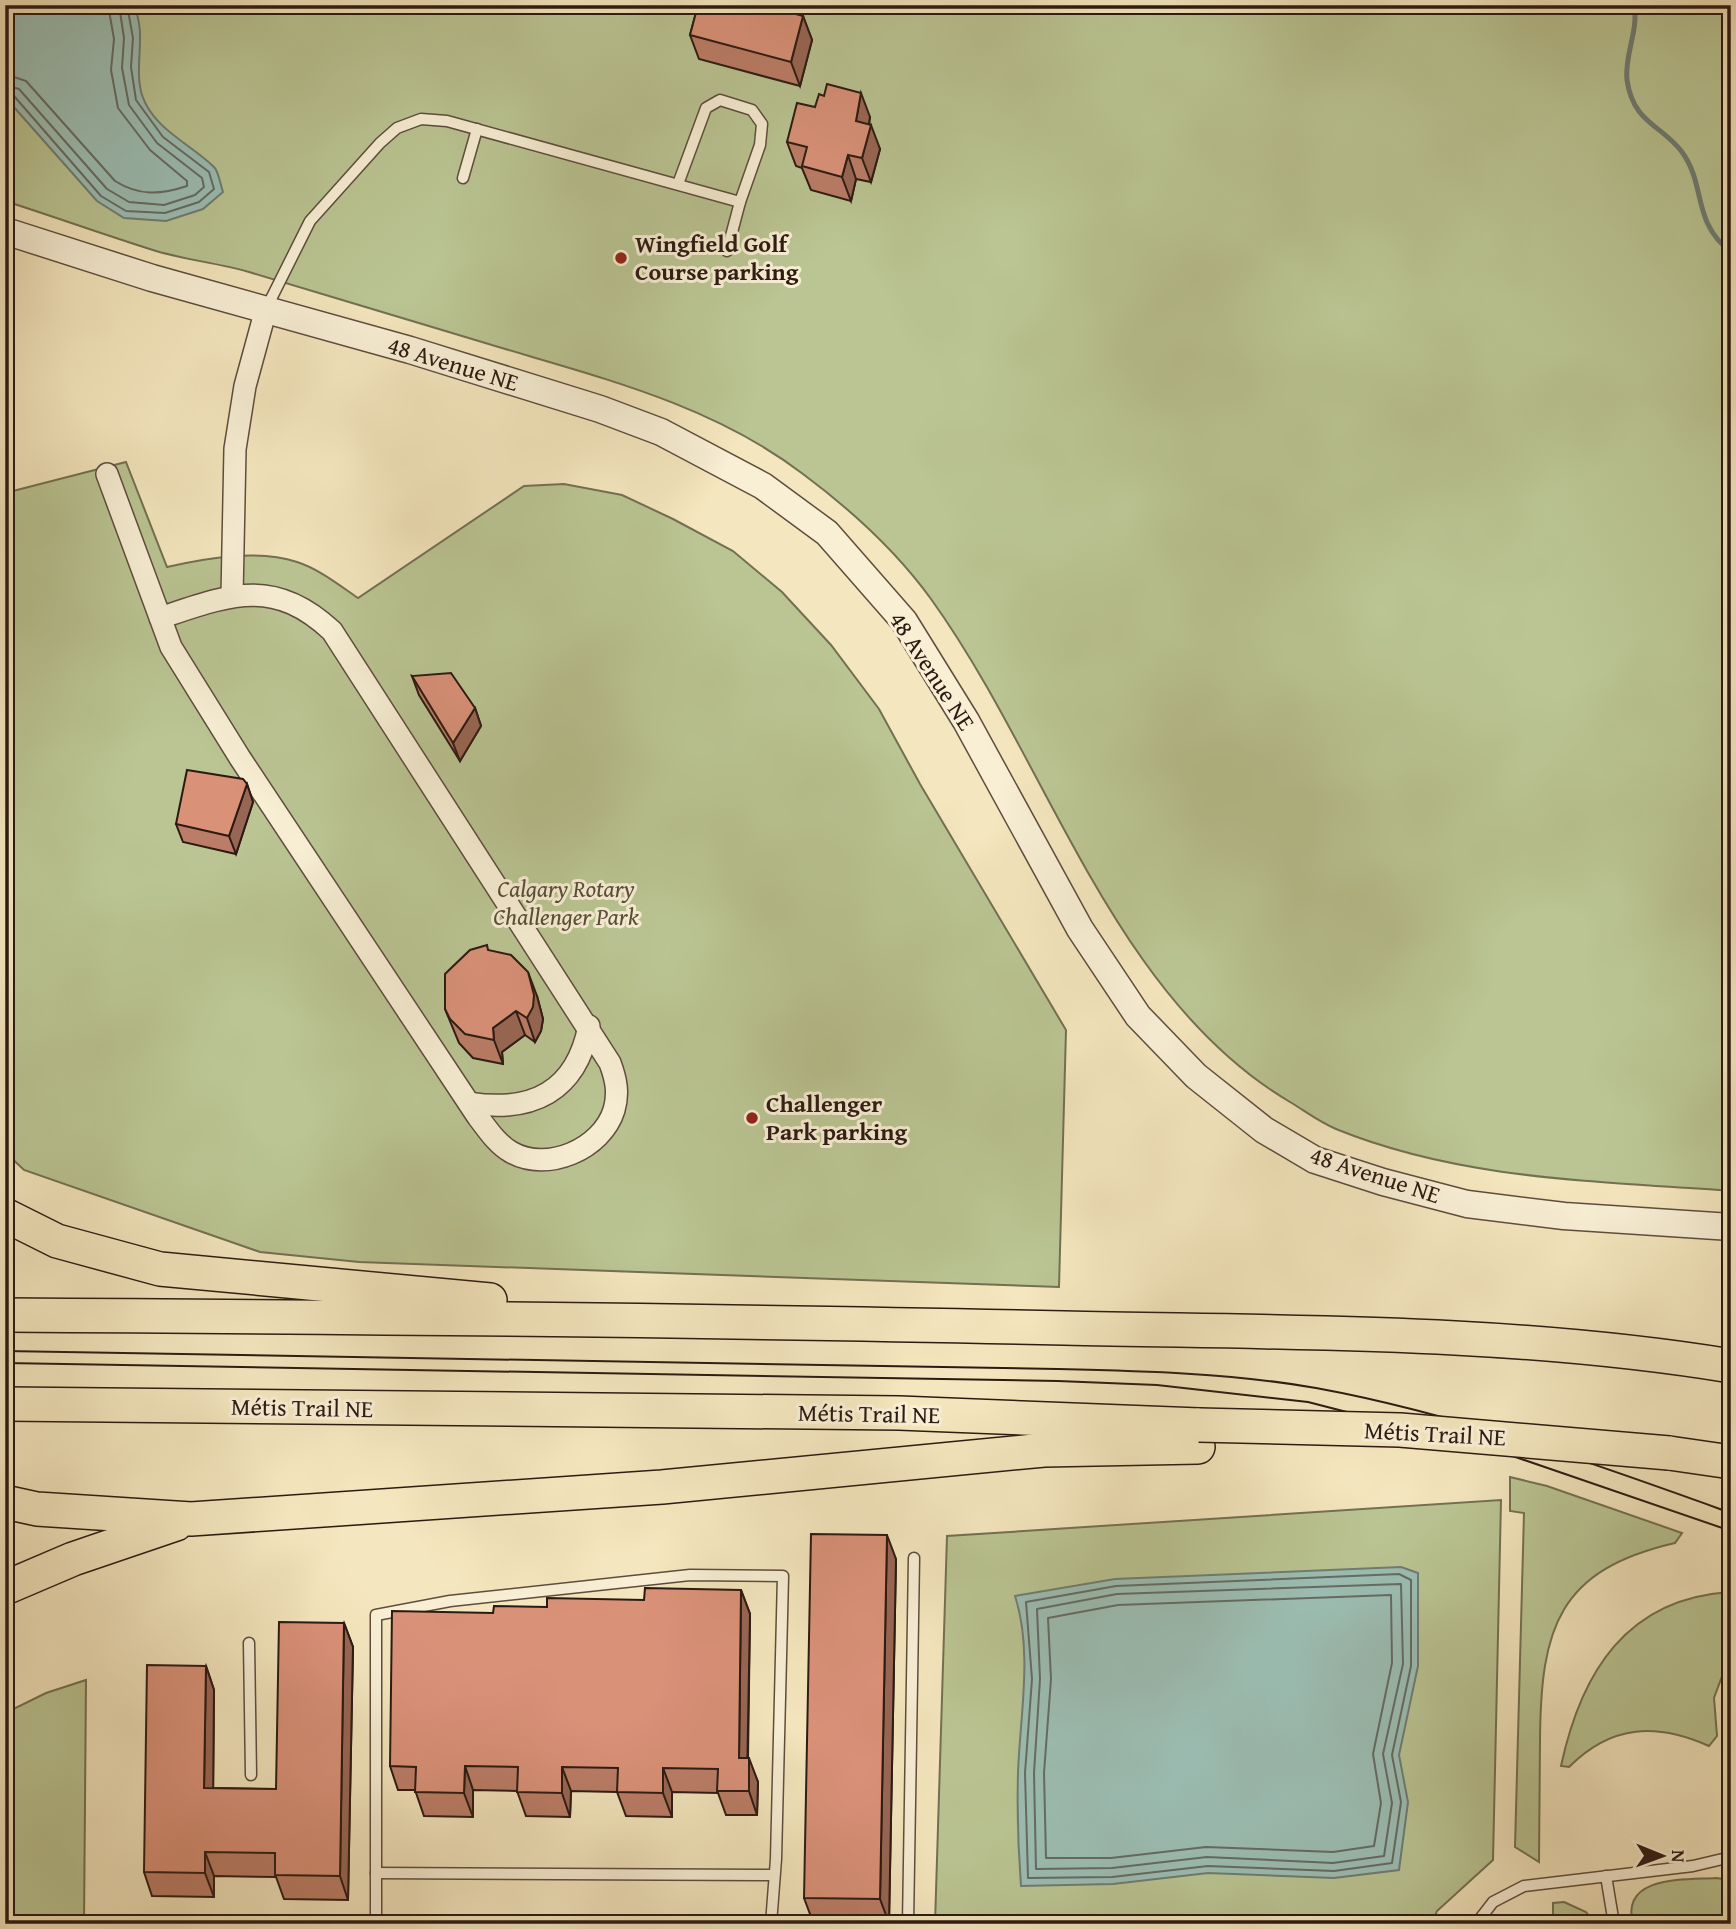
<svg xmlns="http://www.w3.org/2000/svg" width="1736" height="1929" font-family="'Gentium Book Plus',serif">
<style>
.green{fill:#bac593;stroke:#737052;stroke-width:2}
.water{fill:#9cbfb5;stroke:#6f7d74;stroke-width:2}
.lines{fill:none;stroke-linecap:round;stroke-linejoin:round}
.shore{stroke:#646c64;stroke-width:2}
.stream{stroke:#6f7d74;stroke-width:5}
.service-casing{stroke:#5e4d3d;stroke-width:13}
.minor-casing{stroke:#5e4d3d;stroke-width:24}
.tertiary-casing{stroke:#5e4d3d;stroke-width:29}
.primary-casing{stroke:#2c1a12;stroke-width:36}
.service{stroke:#f8efd5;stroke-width:10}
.minor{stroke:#f8efd5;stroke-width:21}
.tertiary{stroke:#f8efd5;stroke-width:26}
.primary{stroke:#f4e6be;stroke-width:33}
.tram{stroke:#2c1a12;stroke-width:2}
.primary-bridge-casing{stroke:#2c1a12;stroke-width:36;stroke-linecap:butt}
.primary-bridge{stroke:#f4e6be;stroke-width:33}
.wall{fill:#bb7d67;stroke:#2c1a12;stroke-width:2}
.shaded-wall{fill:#986654;stroke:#2c1a12;stroke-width:2}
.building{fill:#d99178;stroke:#2c1a12;stroke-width:2}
.poi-dot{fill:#8f2418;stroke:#f8efd5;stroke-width:2.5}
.labels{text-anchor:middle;stroke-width:6;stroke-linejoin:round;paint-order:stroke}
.poi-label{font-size:24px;font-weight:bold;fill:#2c1a12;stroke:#f8efd5;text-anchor:start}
.street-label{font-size:24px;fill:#2c1a12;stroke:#f8efd5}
.park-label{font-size:24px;font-style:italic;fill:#574d39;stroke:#f8efd5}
</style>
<rect width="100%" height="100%" fill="#f4e6be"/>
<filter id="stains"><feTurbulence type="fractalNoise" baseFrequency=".00286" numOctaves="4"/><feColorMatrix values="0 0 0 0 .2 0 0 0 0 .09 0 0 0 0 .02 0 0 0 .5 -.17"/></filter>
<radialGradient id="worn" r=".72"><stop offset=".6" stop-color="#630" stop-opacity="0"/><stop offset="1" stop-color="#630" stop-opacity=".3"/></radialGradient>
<g class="green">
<path d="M5 5H1731V1191C1597 1181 1461 1180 1336 1129 1319 1122 1305 1111 1290 1102 1112 997 1048 761 931 599 897 552 850 509 803 474 709 402 593 376 482 342 404 319 327 295 249 272 218 263 186 260 156 251 105 235 55 217 5 201Z"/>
<path d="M126 462 167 567C207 558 257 549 297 562 319 569 339 585 358 598L524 486 564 484 622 495 673 519 733 551 782 592 831 645 879 709 920 784 1066 1030 1059 1287 359 1262 260 1252 24 1170 5 1152V493Z"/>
<path d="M1510 1477 1547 1486 1682 1533 1675 1543C1558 1570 1541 1628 1540 1739 1540 1780 1539 1821 1539 1862L1515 1847 1524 1513 1510 1511Z"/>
<polygon points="1501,1500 1493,1860 1437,1911 1432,1924 935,1924 947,1536"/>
<path d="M1731 1592V1652L1714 1698 1717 1736 1709 1746C1657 1723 1612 1724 1569 1767L1561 1766C1581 1673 1626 1598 1731 1592Z"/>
<polygon points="86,1680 84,1924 5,1924 5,1713 46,1693"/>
<path d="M1716 1878 1731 1880V1924H1633C1620 1875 1685 1880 1716 1878Z"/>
<polygon points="1564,1902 1586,1912 1595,1924 1553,1924 1553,1903"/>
</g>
<g class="water">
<path d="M5 5H133C148 32 133 66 142 95 153 129 191 144 214 167 219 172 220 184 223 192L203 209 166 221 124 218 97 201 5 97Z"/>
<path d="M1401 1567 1418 1573V1666L1399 1755 1408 1802 1399 1870 1334 1878 1208 1873 1113 1884 1021 1886C1018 1848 1017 1811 1018 1773 1020 1715 1033 1652 1015 1596L1115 1579Z"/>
</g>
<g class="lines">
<g class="shore">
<path d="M5 74 26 81 115 181C139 196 160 195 187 186V181L150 150 118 108 111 70 114 39 108 5"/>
<polyline points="5,85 19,89 107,189 129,202 164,205 195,195 204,187 202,178 157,143 129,105 122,68 124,38 119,5"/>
<polyline points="5,94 14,96 101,196 126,211 165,213 199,202 214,189 209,172 163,137 136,100 131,67 133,38 127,5"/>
<polygon points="1399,1574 1411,1580 1411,1666 1392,1755 1401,1802 1392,1863 1334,1871 1208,1866 1112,1877 1028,1878 1025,1773 1032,1679 1026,1602 1116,1586"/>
<polygon points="1401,1584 1403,1664 1383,1754 1392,1803 1384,1856 1333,1863 1207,1857 1112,1868 1036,1869 1034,1773 1040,1679 1037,1609 1117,1594"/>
<polygon points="1391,1595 1392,1663 1373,1754 1381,1803 1374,1846 1333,1852 1206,1847 1111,1858 1046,1858 1044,1773 1051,1679 1048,1618 1118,1605"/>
</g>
<path class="stream" d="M1634 5C1639 31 1624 55 1627 80 1633 123 1662 125 1682 152 1707 187 1691 221 1731 252"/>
<g class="service-casing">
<g id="service">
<polyline points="463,178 477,129"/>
<polyline points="727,251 740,202"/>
<polyline points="266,309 310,221 380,143 397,128 421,119 447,121 740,202 760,145 762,124 752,110 720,100 706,108 678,184"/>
<polyline points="249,1643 251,1775"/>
<polyline points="376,1873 773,1875"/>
<polyline points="1606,1876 1614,1924"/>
<polyline points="376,1924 376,1615 450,1601 690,1575 783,1576 776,1859 771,1924"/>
<polyline points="908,1924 914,1558"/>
<polyline points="1476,1924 1493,1902 1524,1886 1693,1866 1731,1857"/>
</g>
</g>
<g class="minor-casing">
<g id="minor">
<path d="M107 474 171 647 240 758 478 1117C488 1130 497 1144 511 1152 547 1173 602 1149 614 1110 619 1093 616 1079 610 1063L332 631C273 576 229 595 160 618"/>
<polyline points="232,596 235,449 245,386 266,309"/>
<path d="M469 1103C532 1113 576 1092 589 1026"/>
</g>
</g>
<g class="tertiary-casing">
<polyline id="tertiary" points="5,231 152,278 410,350 600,409 661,432 763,486 827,533 904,621 966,721 1080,929 1138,1016 1196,1076 1264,1130 1315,1160 1383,1182 1467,1204 1564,1216 1731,1227"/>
</g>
<g class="primary-casing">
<g id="primary">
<polyline points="5,1215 57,1241 160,1269 490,1300"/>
<path d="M5 1315C358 1317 711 1320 1064 1328 1287 1333 1510 1330 1731 1366"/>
<polyline points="5,1404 899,1413 1199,1425"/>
<polyline points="1669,1453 1731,1462"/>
<polyline points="5,1502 37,1509 191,1519 662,1487 1044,1450 1198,1447"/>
<polyline points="5,1588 73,1559 176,1524"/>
</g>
</g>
<use href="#service" class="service"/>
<use href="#minor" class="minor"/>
<use href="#tertiary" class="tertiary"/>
<use href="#primary" class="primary"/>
<g class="tram">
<path d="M5 1351 1057 1369C1143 1371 1231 1373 1316 1388 1458 1414 1595 1464 1731 1513"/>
<polyline points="5,1363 1058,1381 1157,1385 1308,1402 1498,1451 1731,1531"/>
</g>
<g class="primary-bridge-casing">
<polyline id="primary-bridge" points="1199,1425 1400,1430 1669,1453"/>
</g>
<use href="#primary-bridge" class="primary-bridge"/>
</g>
<g class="wall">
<polygon points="698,5 777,5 779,10 803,16 812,40 800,86 699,59 690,35"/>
<polygon points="815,107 870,117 869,124 880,149 871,182 856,179 851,201 811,190 802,168 796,166 787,142"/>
<polygon points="412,676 475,708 481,726 460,761 419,695"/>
<polygon points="247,784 253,802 236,854 183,842 176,824"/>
<polygon points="488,950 537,996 543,1019 541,1031 535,1042 525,1035 502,1052 503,1064 473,1058 459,1043 445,1009"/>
<polygon points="896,1559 889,1923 813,1922 804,1898"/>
<polygon points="741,1590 750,1614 748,1758 758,1782 757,1815 726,1815 718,1793 672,1792 672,1817 626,1816 617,1792 571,1791 570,1817 526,1816 517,1791 473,1790 473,1817 424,1816 415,1790 398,1790 390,1766 493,1613 547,1607 644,1600"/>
<polygon points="344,1623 353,1647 348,1900 284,1899 276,1877 214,1876 214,1897 152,1896 144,1872 206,1666 214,1690 213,1788 276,1789"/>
</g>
<g class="shaded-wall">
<polygon points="766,5 777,5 780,12 775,30"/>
<polygon points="803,16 812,40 800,86 791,62"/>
<polygon points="861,93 870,117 865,145 856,121"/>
<polygon points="871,125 880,149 871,182 862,158"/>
<polygon points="848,155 856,179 851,201 842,177"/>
<polygon points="475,708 481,726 460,761 453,743"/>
<polygon points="247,784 253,802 236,854 229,836"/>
<polygon points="528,972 537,996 543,1019 541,1031 535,1042 527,1018"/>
<polygon points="516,1011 525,1035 502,1052 503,1064 494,1040 493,1028"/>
<polygon points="887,1535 896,1559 889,1923 880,1899"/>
<polygon points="741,1590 750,1614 747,1782 739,1758"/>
<polygon points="344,1623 353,1647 348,1900 340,1876"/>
<polygon points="206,1666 214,1690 213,1812 204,1788"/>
<polygon points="749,1758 758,1782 757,1815 749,1791"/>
<polygon points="465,1766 473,1790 473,1817 464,1793"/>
<polygon points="562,1767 571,1791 570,1817 562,1793"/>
<polygon points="663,1768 672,1792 672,1817 663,1793"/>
<polygon points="205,1852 214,1876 214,1897 205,1873"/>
</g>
<g class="building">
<polygon points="698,5 766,5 766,6 803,16 791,62 690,35"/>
<polygon points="827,84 861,93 856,121 871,125 862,158 848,155 842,177 802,166 807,147 787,142 797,103 815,107 819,94 824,96"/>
<polygon points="451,673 475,708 453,743 412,676"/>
<polygon points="187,770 243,779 247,784 229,836 176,824"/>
<polygon points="487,945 488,950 511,955 528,972 534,995 533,1007 527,1018 516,1011 493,1028 494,1040 465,1034 450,1019 445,1009 445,974 470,950"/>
<polygon points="811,1534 887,1535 880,1899 804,1898"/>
<polygon points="645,1588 741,1590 739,1758 749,1758 749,1791 717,1791 718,1769 663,1768 663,1793 617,1792 618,1768 562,1767 562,1793 517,1792 518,1767 465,1766 464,1793 415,1792 416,1767 390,1766 392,1611 493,1613 494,1606 547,1607 547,1598 644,1600"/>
<polygon points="279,1622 344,1623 340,1876 275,1875 275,1853 205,1852 205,1873 144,1872 147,1665 206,1666 204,1788 276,1789"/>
</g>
<g class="poi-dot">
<circle cx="621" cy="258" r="7"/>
<circle cx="752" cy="1118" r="7"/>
</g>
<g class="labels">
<g class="poi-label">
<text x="635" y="252">Wingfield Golf<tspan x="635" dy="28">Course parking</tspan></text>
<text x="766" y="1112">Challenger<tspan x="766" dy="28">Park parking</tspan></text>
</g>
<g class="street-label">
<text transform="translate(453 364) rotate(17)" y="8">48 Avenue NE</text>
<text transform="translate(932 671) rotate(57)" y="8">48 Avenue NE</text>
<text transform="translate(1375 1175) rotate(18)" y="8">48 Avenue NE</text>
<text transform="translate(302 1408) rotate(1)" y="8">Métis Trail NE</text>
<text transform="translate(869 1414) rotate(1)" y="8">Métis Trail NE</text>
<text transform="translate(1435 1434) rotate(3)" y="8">Métis Trail NE</text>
</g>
<g class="park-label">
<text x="566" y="897">Calgary Rotary<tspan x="566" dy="28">Challenger Park</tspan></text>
</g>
</g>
<rect width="1736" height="1929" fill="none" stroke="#f4e6be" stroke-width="28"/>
<rect x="7" y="7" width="1722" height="1915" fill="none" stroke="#2c1a12" stroke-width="3.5"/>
<rect x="14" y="14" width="1708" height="1901" fill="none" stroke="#2c1a12" stroke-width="2"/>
<g transform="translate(1662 1856) rotate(91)" stroke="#f8efd5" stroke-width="5" paint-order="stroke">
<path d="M0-5L12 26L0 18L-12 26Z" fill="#2c1a12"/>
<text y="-10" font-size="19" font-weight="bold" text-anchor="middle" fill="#2c1a12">N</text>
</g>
<rect width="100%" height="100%" filter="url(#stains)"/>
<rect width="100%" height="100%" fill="url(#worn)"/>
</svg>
